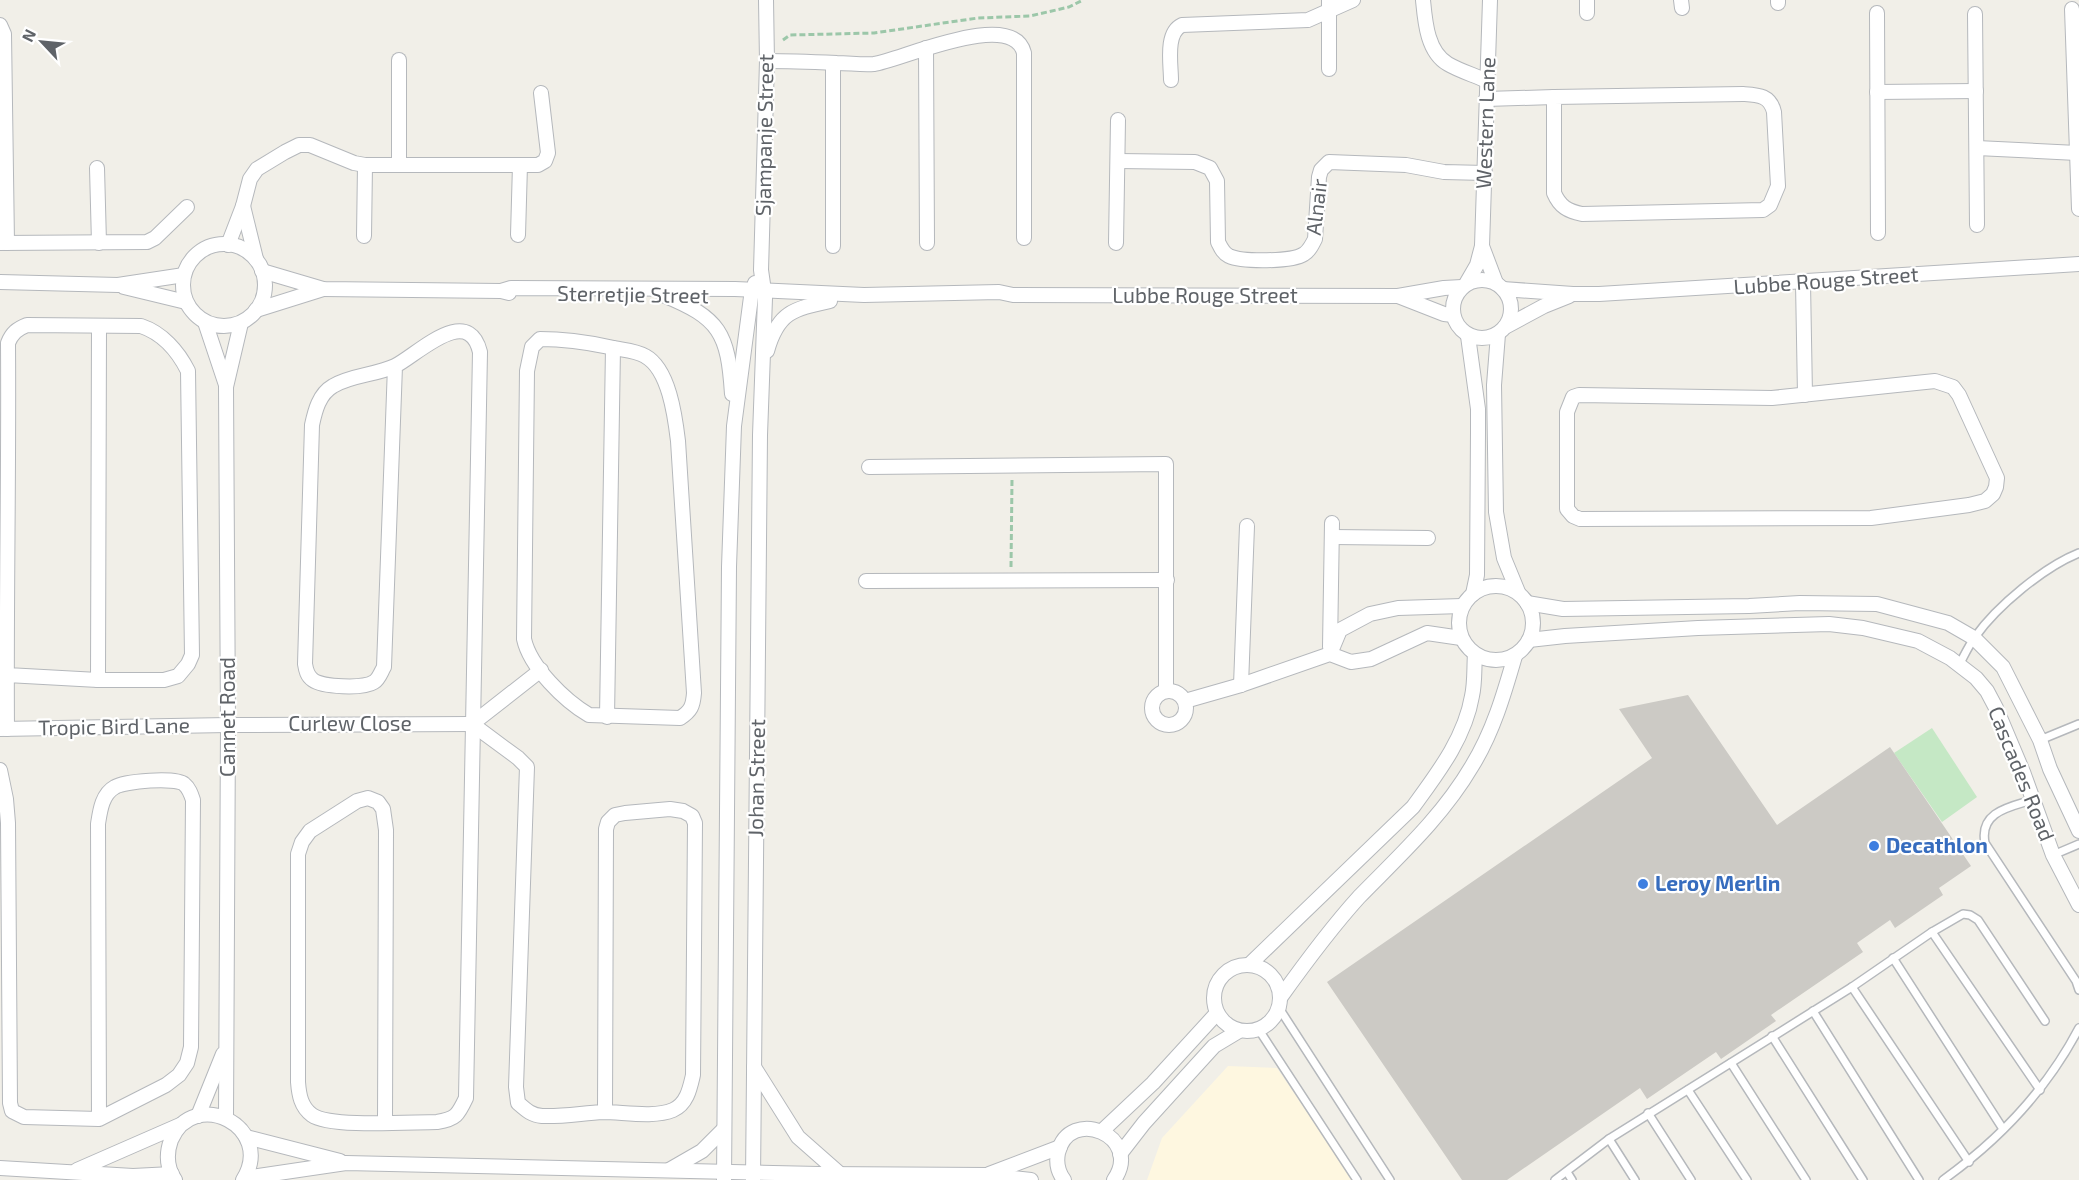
<svg xmlns="http://www.w3.org/2000/svg" width="2079" height="1180" font-family="'Exo 2',sans-serif">
<style>
.commercial{fill:#fef7e0}
.green{fill:#c5e8c5}
.building{fill:#cccac5}
.lines{fill:none;stroke-linecap:round;stroke-linejoin:round}
.service-casing{stroke:#b5b8bc;stroke-width:10}
.minor-casing{stroke:#b5b8bc;stroke-width:16}
.path{stroke:#9cc7a9;stroke-width:3;stroke-dasharray:6 3;stroke-linecap:butt}
.service{stroke:#fff;stroke-width:7}
.minor{stroke:#fff;stroke-width:14}
.shop-dot{fill:#3f7fe0;stroke:#fff;stroke-width:2}
.labels{text-anchor:middle;stroke-width:4.5;stroke-linejoin:round;paint-order:stroke}
.street-label{font-size:21px;fill:#5f6368;stroke:#fff}
.shop-label{font-size:21px;font-weight:bold;fill:#366cbe;stroke:#fff;text-anchor:start}
</style>
<rect width="100%" height="100%" fill="#f1efe8"/>
<polygon class="commercial" points="1228,1066 1277,1068 1353,1180 1147,1180 1162,1138"/>
<polygon class="green" points="1932,728 1977,797 1942,822 1894,753"/>
<polygon class="building" points="1688,695 1777,825 1890,747 1971,866 1939,888 1943,895 1895,928 1890,920 1857,943 1863,952 1771,1015 1776,1021 1721,1059 1716,1052 1647,1099 1640,1088 1507,1180 1462,1180 1327,982 1652,758 1619,709"/>
<g class="lines">
<g class="service-casing">
<g id="service">
<path d="M1959 665C1964 656 1969 645 1975 637 1997 606 2044 567 2079 553"/>
<polyline points="2040,740 2079,724"/>
<path d="M2032 800C2009 807 1979 812 1985 843L2076 981 2079 990"/>
<polyline points="2053,855 2079,844"/>
<polyline points="1932,932 1963,914 1970,915 1978,920 2045,1021"/>
<polyline points="1893,958 2003,1129"/>
<polyline points="1852,987 1969,1162"/>
<polyline points="1279,1008 1390,1180"/>
<polyline points="1813,1011 1919,1180"/>
<polyline points="1259,1030 1357,1180"/>
<polyline points="1772,1036 1863,1180"/>
<polyline points="1731,1063 1806,1180"/>
<polyline points="1688,1090 1747,1180"/>
<polyline points="1648,1113 1691,1180"/>
<polyline points="1609,1139 1635,1180"/>
<polyline points="1567,1172 1572,1180"/>
<polyline points="1555,1180 1609,1139 1852,987 1932,932 2040,1090"/>
<path d="M1943 1180C1999 1140 2047 1089 2079 1028"/>
</g>
</g>
<g class="minor-casing">
<g id="minor">
<path d="M1423 0C1425 21 1427 52 1448 64 1460 71 1474 75 1487 81"/>
<polyline points="1587,0 1587,13"/>
<polyline points="1681,0 1682,8"/>
<polyline points="1778,3 1778,0"/>
<polyline points="2072,9 2079,209"/>
<polyline points="1877,13 1878,233"/>
<polyline points="1975,14 1977,225"/>
<polyline points="0,25 4,34 7,243"/>
<polyline points="926,48 927,243"/>
<path d="M767 61C790 61 814 62 837 63 849 63 862 65 874 64 901 60 1013 8 1024 53V238"/>
<polyline points="833,63 833,246"/>
<polyline points="1329,69 1329,0"/>
<path d="M1171 80C1171 64 1165 33 1182 25L1308 20 1353 0"/>
<polyline points="1877,92 1976,91"/>
<path d="M1743 94C1758 95 1770 95 1774 112L1778 186 1770 205 1763 210 1582 214C1568 211 1560 207 1554 193V97Z"/>
<polyline points="1486,99 1554,97"/>
<polyline points="1977,148 2077,153"/>
<path d="M1118 161 1195 162 1210 168 1217 181 1218 242C1221 248 1223 253 1229 256 1242 262 1292 262 1304 254 1309 251 1312 245 1315 239L1319 177 1321 170 1329 162 1406 165 1444 172 1485 173"/>
<polyline points="399,165 399,60"/>
<polyline points="97,168 99,243"/>
<polyline points="243,206 256,259"/>
<polyline points="518,235 520,165"/>
<polyline points="364,236 365,165"/>
<polyline points="0,243 147,242 155,238 187,207"/>
<polyline points="1116,243 1118,120"/>
<circle cx="224" cy="285" r="41"/>
<polyline points="228,245 243,206 250,179 257,169 285,152 299,145 310,145 354,163 365,165 538,165 545,161 548,153 541,93"/>
<polyline points="1482,246 1496,283"/>
<polyline points="262,271 323,289 501,291 509,293"/>
<circle cx="1482" cy="309" r="29"/>
<polyline points="0,282 118,285 184,275"/>
<polyline points="1803,283 1805,395"/>
<polyline points="1466,284 1477,265 1482,246 1490,0"/>
<polyline points="124,287 186,302"/>
<polyline points="1503,289 1573,294 1599,294 2079,264"/>
<polyline points="501,291 511,288 735,289 864,295 999,292 1013,295 1398,296 1444,288 1462,287"/>
<path d="M663 295C720 318 728 333 732 394"/>
<polyline points="1398,296 1444,314 1453,315"/>
<polyline points="256,310 323,289"/>
<polyline points="205,322 226,385"/>
<polyline points="1505,327 1544,306 1569,296"/>
<polyline points="1498,334 1494,385 1496,512 1504,558 1518,592"/>
<polyline points="1468,336 1478,409 1478,432 1477,575 1473,594"/>
<path d="M540 339C563 339 586 342 609 347 621 350 635 350 645 356 669 369 675 416 678 441L694 693C693 706 691 711 680 718L589 715C565 701 530 667 524 639L527 371 532 347Z"/>
<path d="M767 351C778 312 793 309 830 301"/>
<polygon points="1935,381 1953,387 1959,395 1997,478 1996,487 1993,494 1985,501 1969,505 1871,518 1580,519 1573,516 1567,509 1567,412 1573,397 1579,395 1772,398"/>
<polyline points="869,467 1166,464 1166,690"/>
<polyline points="1332,537 1428,538"/>
<polyline points="866,581 1167,580"/>
<circle cx="1496" cy="623" r="37"/>
<polyline points="1527,603 1563,609 1749,606 1800,603 1877,604 1948,623 1974,638 2003,667 2040,740 2050,769 2079,831"/>
<polyline points="1529,640 1565,636 1698,628 1829,624 1863,628 1918,641 1950,658 1976,678 1987,691 1996,708 2023,772 2053,855 2079,905"/>
<polyline points="1330,647 1332,523"/>
<polyline points="1330,654 1340,630 1370,614 1398,608 1462,606"/>
<path d="M7 675 98 680H164L178 676 188 664 192 655 188 371C178 351 162 333 141 326L27 325C17 329 12 333 8 343 9 472 6 600 7 729"/>
<polyline points="98,680 99,327"/>
<polyline points="1241,685 1247,526"/>
<circle cx="1169" cy="708" r="17"/>
<polyline points="1185,701 1241,685 1330,654 1351,662 1371,659 1427,633 1461,638"/>
<polyline points="607,717 613,348"/>
<path d="M472 724 518 758 527 767 516 1087 518 1103C526 1110 531 1115 542 1116 562 1117 583 1113 603 1112 623 1112 654 1118 673 1110 687 1104 690 1088 693 1075L695 823 692 816 683 811 670 809 625 813 615 815 608 822 606 829 605 1112"/>
<polyline points="472,724 541,670"/>
<polyline points="0,729 228,725 472,724"/>
<path d="M0 770 6 799 8 823 10 1103 12 1111 24 1117 99 1119 166 1085 179 1075 187 1063 191 1047 193 800C191 794 189 788 184 784 176 777 124 781 115 787 102 794 100 811 98 824L99 1119"/>
<circle cx="1247" cy="998" r="33"/>
<path d="M1249 965 1413 807C1437 774 1465 738 1472 696 1475 683 1474 668 1475 654"/>
<path d="M1280 998C1305 963 1330 929 1359 897 1400 855 1442 817 1472 766 1493 732 1504 694 1515 656"/>
<polyline points="754,1067 798,1137 840,1174"/>
<polyline points="198,1116 223,1054"/>
<polyline points="226,1118 228,725 226,387 241,323"/>
<path d="M385 1122 386 830 383 809 378 802 368 798 357 801 310 831 302 842 298 854V1082C299 1095 301 1107 312 1115 330 1128 411 1122 437 1122 456 1119 458 1115 466 1098L480 352C468 303 417 355 395 366 376 375 351 375 333 386 319 394 315 411 312 425L305 664C306 670 307 676 313 680 322 687 363 689 374 682 379 679 381 672 384 667L395 366"/>
<polyline points="1102,1131 1153,1083 1217,1013"/>
<polyline points="246,1137 340,1161"/>
<polyline points="1120,1154 1144,1123 1214,1046 1239,1031"/>
<polyline points="0,1168 133,1176 172,1174"/>
<polyline points="77,1170 180,1125"/>
<polyline points="669,1170 702,1151 724,1129"/>
<polyline points="989,1174 1060,1147"/>
<polyline points="245,1178 346,1163 819,1174 987,1175 1031,1180"/>
<path d="M175 1180C167 1168 166 1154 171 1140 194 1086 276 1127 243 1180"/>
<polyline points="724,1180 729,567 734,426 751,297 755,283"/>
<polyline points="753,1180 760,435 765,298 761,270 767,61 766,0"/>
<path d="M1064 1180C1058 1172 1056 1163 1058 1153 1069 1105 1144 1136 1114 1180"/>
</g>
</g>
<g class="path">
<polyline points="783,40 790,35 874,33 978,18 1030,16 1069,7 1083,0"/>
<polyline points="1011,567 1012,480"/>
</g>
<use href="#service" class="service"/>
<use href="#minor" class="minor"/>
</g>
<g class="shop-dot">
<circle cx="1874" cy="846" r="6"/>
<circle cx="1643" cy="884" r="6"/>
</g>
<g class="labels">
<g class="street-label">
<text transform="translate(1486 123) rotate(-88)" y="7">Western Lane</text>
<text transform="translate(765 135) rotate(-89)" y="7">Sjampanje Street</text>
<text transform="translate(1317 207) rotate(-83)" y="7">Alnair</text>
<text transform="translate(1826 281) rotate(-4)" y="7">Lubbe Rouge Street</text>
<text transform="translate(633 295) rotate(1)" y="7">Sterretjie Street</text>
<text x="1205" y="303">Lubbe Rouge Street</text>
<text transform="translate(228 717) rotate(-90)" y="7">Cannet Road</text>
<text x="350" y="731">Curlew Close</text>
<text transform="translate(114 727) rotate(-1)" y="7">Tropic Bird Lane</text>
<text transform="translate(2021 774) rotate(68)" y="7">Cascades Road</text>
<text transform="translate(757 778) rotate(-89)" y="7">Johan Street</text>
</g>
<g class="shop-label">
<text x="1886" y="853">Decathlon</text>
<text x="1655" y="891">Leroy Merlin</text>
</g>
</g>
<g transform="translate(42 42) rotate(296)" stroke="#ffffff" stroke-width="4.5" paint-order="stroke">
<path d="M0-4.5L10 22L0 15L-10 22Z" fill="#5f6368"/>
<text y="-9" font-size="16" font-weight="bold" text-anchor="middle" fill="#5f6368">N</text>
</g>
</svg>
